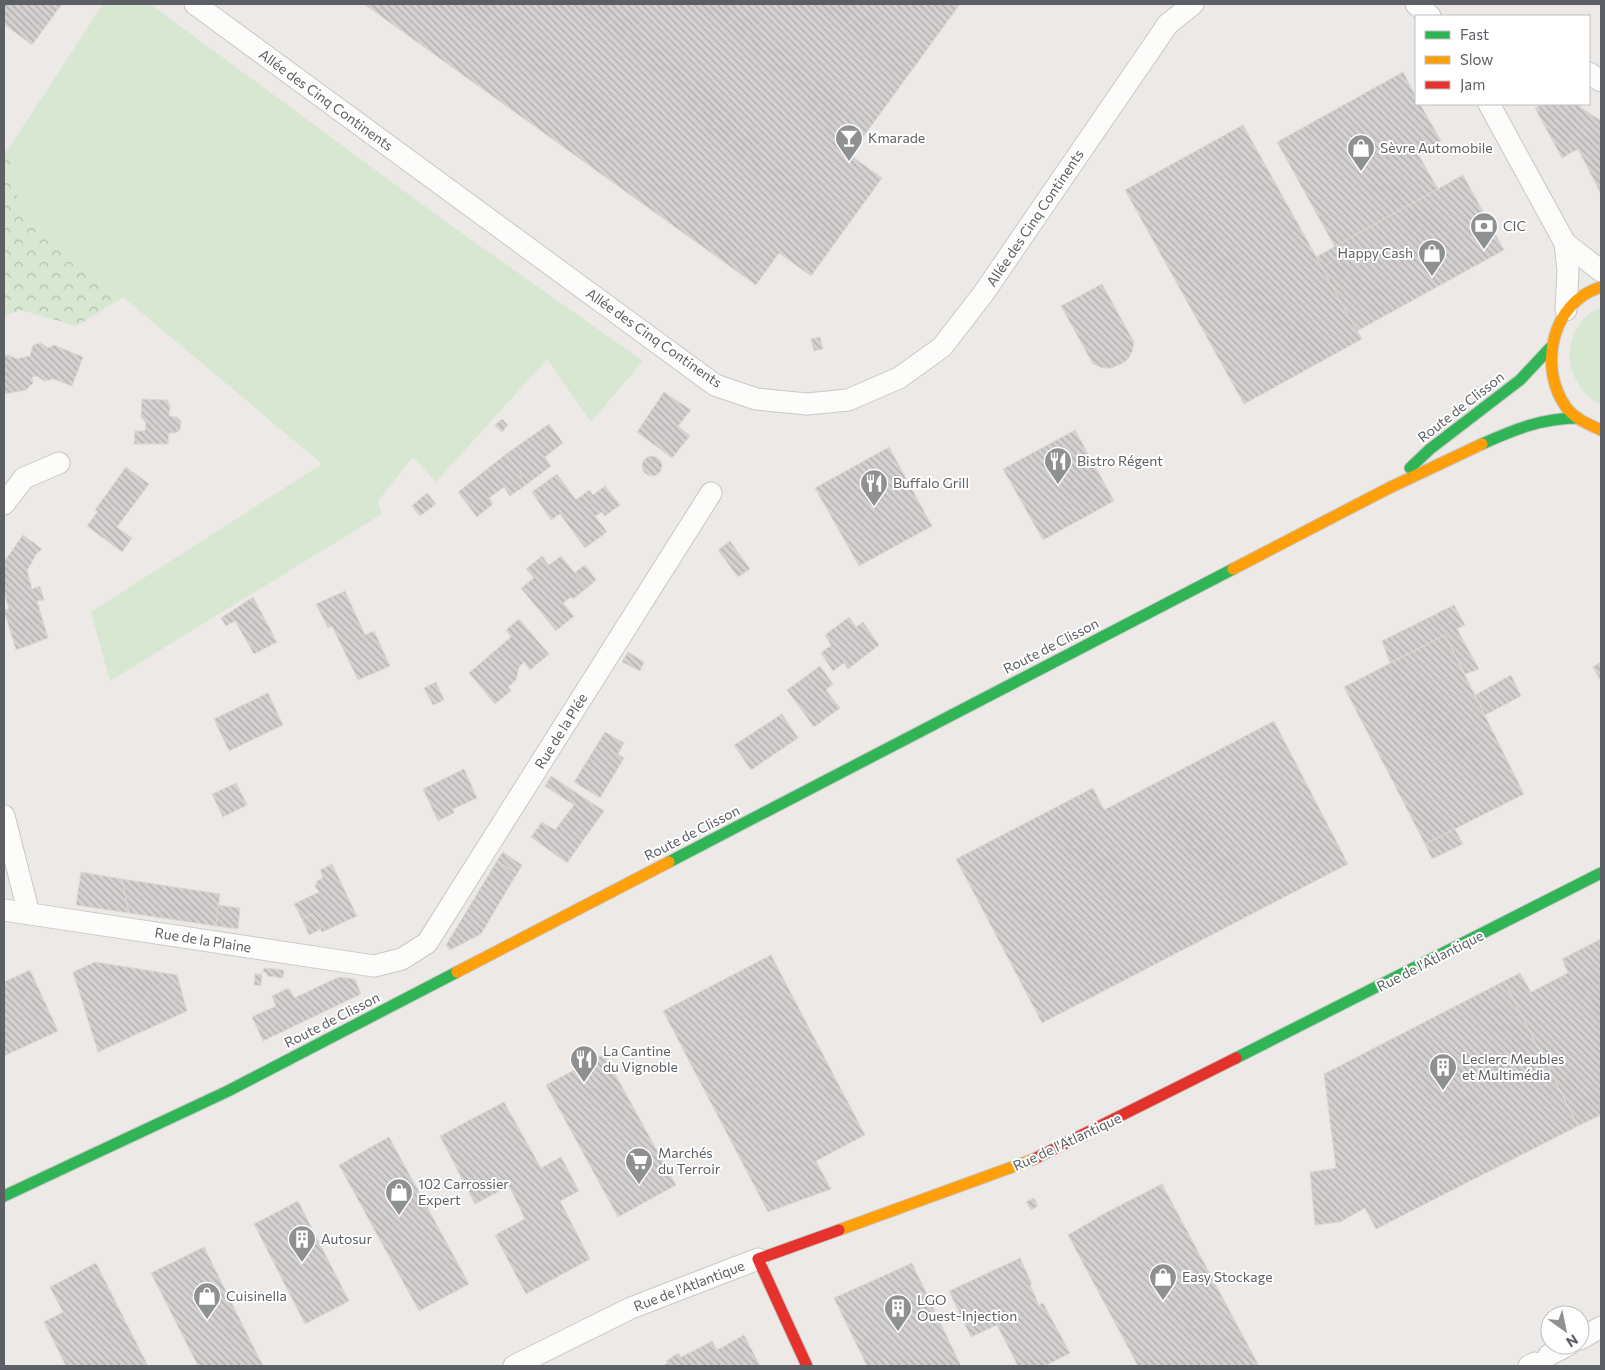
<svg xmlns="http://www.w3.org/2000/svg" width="1605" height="1370" font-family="Commissioner,sans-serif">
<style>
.green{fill:#d7e7d2}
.forest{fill:url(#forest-crowns)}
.building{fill:url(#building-back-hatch);stroke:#dbd8d5}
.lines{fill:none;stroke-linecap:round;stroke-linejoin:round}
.street-casing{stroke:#c8c8c8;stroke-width:23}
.fast-casing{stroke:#c7c7c7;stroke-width:13}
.slow-casing{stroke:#c7c7c7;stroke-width:13}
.jam-casing{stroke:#c7c7c7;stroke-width:13}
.street{stroke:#fcfcfb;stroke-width:21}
.fast{stroke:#30b455;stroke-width:11}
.slow{stroke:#ff9f0a;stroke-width:11}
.jam{stroke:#e5322d;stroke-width:11}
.labels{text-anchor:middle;stroke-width:4;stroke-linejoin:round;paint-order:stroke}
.street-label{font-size:14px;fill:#5c6064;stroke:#fff}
.poi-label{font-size:14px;fill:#5c6064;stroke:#fff;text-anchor:start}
</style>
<defs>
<pattern id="forest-crowns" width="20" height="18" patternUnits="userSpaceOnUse" patternTransform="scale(1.25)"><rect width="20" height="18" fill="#d7e7d2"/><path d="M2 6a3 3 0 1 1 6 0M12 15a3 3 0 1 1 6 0" fill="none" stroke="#b2bfae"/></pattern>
<pattern id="building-back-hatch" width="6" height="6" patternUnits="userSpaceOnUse" patternTransform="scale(1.25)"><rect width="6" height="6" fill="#d3d0cf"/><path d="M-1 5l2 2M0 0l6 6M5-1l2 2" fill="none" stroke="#aeacac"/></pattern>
</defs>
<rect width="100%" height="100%" fill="#ece9e6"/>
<g class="green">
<polygon points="103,4 150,4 446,222 643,361 591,422 547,359 436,482 413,457 378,501 382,514 110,681 91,612 322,464 123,297 23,217 7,151"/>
<path d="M1601 307V405C1561 384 1558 326 1601 307Z"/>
</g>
<polygon class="forest" points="4,151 7,151 23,217 123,297 77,326 21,310 4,316"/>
<g class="building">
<polygon points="4,4 62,4 32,45 4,24"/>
<polygon points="364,4 960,4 850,155 882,178 811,276 779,253 756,285"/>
<polygon points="1403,72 1416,97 1416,104 1420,104 1441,141 1418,154 1438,189 1335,247 1277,142"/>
<polygon points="1543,104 1576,104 1601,121 1601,194 1578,149 1562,158 1535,108"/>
<polygon points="1243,125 1362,339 1244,404 1125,190"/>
<polygon points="1463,175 1504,250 1357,331 1316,257"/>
<polygon points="1102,284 1134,342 1132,352 1128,359 1123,363 1111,368 1103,368 1093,364 1061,306"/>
<polygon points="820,337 823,349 814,351 811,339"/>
<polygon points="41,343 48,348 54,345 83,357 72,386 54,379 44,381 37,376 32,377 33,383 26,390 4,394 4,356 8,355 17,359 30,356 33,345"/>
<polygon points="664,392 691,410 678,426 690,436 672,458 637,432"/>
<polygon points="142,399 167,400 170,405 169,416 177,417 181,421 180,430 175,433 169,433 168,444 134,444 135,431 145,431 146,423 141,417"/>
<polygon points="502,419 508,425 502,432 495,425"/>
<polygon points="549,424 563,443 545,457 551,466 526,485 520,477 522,476 506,454"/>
<polygon points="1075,430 1114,501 1043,540 1003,469"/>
<polygon points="889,447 932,526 859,566 815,488"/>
<polygon points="506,454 522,476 520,477 526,485 510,496 504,487 489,498 493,504 477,517 458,492"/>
<circle cx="652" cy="466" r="10"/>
<polygon points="126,467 149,484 117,527 132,538 122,552 87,526 98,511 95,510"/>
<polygon points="557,474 576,500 589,490 593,495 605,486 620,505 605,516 602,512 595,516 607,532 585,548 560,514 551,520 532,492"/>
<polygon points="427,493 436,504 420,516 412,506"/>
<polygon points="23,535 42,549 36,554 27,571 32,589 40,586 44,600 37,601 48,638 16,650 4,610 9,609 4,592 4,562"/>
<polygon points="730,541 750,569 738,577 718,550"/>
<polygon points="542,556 549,565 561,556 587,588 573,599 571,597 563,603 574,616 556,631 521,588 534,578 526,569"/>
<polygon points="585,565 596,580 587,588 574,573"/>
<polygon points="345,591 365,635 374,631 390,666 358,680 332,626 328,628 316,604"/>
<polygon points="253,597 277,642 254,654 235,621 226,626 221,618"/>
<polygon points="1454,605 1465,625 1457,629 1479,669 1465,674 1445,635 1390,663 1382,641"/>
<polygon points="849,617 856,627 863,622 879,645 848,669 844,663 833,671 821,653 831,645 825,635"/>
<polygon points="519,619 549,654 530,670 524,662 519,667 516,680 508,687 511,691 495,704 469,673 511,637 506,630"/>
<polygon points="1445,635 1524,794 1425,844 1344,687"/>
<polygon points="628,652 644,662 640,671 622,662"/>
<polygon points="1601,662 1601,681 1593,667"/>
<polygon points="820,666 833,684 826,690 840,708 814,727 787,690"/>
<polygon points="1511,675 1521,696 1485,715 1475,695"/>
<polygon points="436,682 444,700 433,705 424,688"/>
<polygon points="268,693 283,725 229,751 214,719"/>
<polygon points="782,714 798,738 751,770 734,745"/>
<polygon points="1274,721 1348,864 1042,1023 956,859 1093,788 1104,810"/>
<polygon points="605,732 624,743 618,754 624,758 600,798 574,782"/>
<polygon points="464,769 477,798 453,809 454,813 438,821 423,789"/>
<polygon points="551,776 604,811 567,863 531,837 542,822 555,830 574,805 545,786"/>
<polygon points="236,783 247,805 223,817 212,794"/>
<polygon points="1455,829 1463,844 1432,859 1425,844"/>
<polygon points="503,852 522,865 517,874 497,861"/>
<polygon points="497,861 517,874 513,880 481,934 450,950 446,945"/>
<polygon points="332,864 357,916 322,932 313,914 302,919 294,904 319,892 315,886 317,881 323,878 320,870"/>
<polygon points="81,872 122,879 129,913 76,905"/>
<polygon points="122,879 220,894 216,926 129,913"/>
<polygon points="218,905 240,908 238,929 216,926"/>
<polygon points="313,914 321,929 309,935 302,919"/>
<polygon points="1601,939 1601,1115 1578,1126 1504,981 1520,973 1531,992 1568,973 1562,959"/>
<polygon points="771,955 865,1135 816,1161 831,1189 768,1212 663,1011"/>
<polygon points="95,962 177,975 187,1011 98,1052 73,972"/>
<polygon points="264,968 284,970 283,978 267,976 267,973 263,972"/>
<polygon points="30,970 58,1031 4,1056 4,982"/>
<polygon points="255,974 262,974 261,986 254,985"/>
<polygon points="339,977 355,979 361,994 263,1041 252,1017 276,1006 272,996 289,988 294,998"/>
<polygon points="1504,981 1578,1126 1376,1229 1365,1208 1340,1222 1315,1225 1310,1172 1336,1168 1324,1074"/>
<polygon points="604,1054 676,1185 618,1217 546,1085"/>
<polygon points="504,1102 541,1168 561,1157 579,1191 560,1201 590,1259 526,1294 495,1235 525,1219 509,1186 475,1204 440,1136"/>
<polygon points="389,1137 469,1284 419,1311 339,1165"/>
<polygon points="1162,1184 1259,1366 1138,1366 1068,1235 1107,1212"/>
<polygon points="1034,1198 1038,1206 1031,1210 1026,1202"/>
<polygon points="298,1201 349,1301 305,1324 254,1224"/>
<polygon points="204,1247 263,1366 198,1366 151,1273"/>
<polygon points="1020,1258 1032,1284 1030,1285 1039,1305 1043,1303 1070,1353 1045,1366 1018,1366 997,1325 971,1337 949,1291"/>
<polygon points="96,1263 148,1366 66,1366 44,1322 63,1312 50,1287"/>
<polygon points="912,1263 961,1366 867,1366 834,1298"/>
<polygon points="744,1335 760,1366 699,1366 691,1352 712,1341 717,1350"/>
<polygon points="691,1352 699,1366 663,1366 668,1363 666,1361 678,1353 681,1357"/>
</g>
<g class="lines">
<g class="street-casing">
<g id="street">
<polyline points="195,4 715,385 756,399 807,404 848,400 899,378 942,347 983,294 1168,24 1193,4"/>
<polyline points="1416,4 1430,16"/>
<polyline points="1589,73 1601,81"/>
<polyline points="1489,104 1565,243 1568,270 1566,310"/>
<polyline points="1565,243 1601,271"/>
<polyline points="4,504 24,478 59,463"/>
<polyline points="4,816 29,914"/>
<polyline points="4,910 374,966 402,959 427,943 711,493"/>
<polyline points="1580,1339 1601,1327"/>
<polyline points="1549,1355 1568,1345"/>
<polyline points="514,1366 631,1308 758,1259"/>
<polyline points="1529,1366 1535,1363"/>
</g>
</g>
<g class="fast-casing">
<g id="fast">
<path d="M1482 444C1513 430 1542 418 1578 418"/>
<polyline points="1410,468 1430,449 1520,380 1550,348"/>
<polyline points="669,862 1233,569"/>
<polyline points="1236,1058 1601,873"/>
<polyline points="4,1196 228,1091 457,972"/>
</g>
</g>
<g class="slow-casing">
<g id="slow">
<path d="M1601 287C1551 302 1538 368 1566 407 1575 419 1588 424 1601 430"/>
<polyline points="1233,569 1389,488 1482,444"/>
<polyline points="457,972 669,862"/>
<polyline points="839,1230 1034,1159"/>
</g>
</g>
<g class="jam-casing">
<g id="jam">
<polyline points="1034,1159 1236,1058"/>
<polyline points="807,1366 758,1259 839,1230"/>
</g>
</g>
<use href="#street" class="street"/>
<use href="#fast" class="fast"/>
<use href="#slow" class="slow"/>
<use href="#jam" class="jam"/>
</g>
<defs>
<g id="bar-pin" transform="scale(1.4375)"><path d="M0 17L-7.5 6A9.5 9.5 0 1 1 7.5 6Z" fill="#8e9092" stroke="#fff"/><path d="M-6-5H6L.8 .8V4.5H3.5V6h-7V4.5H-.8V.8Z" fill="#fff"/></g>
<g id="shop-pin" transform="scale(1.4375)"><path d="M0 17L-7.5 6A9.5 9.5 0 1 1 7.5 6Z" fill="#8e9092" stroke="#fff"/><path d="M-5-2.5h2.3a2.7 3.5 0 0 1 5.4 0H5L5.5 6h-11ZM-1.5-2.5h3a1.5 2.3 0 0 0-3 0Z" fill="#fff"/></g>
<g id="bank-pin" transform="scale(1.4375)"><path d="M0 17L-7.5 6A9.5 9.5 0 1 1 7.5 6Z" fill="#8e9092" stroke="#fff"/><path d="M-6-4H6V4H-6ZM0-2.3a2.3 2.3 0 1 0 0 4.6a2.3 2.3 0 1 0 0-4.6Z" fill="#fff"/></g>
<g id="restaurant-pin" transform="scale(1.4375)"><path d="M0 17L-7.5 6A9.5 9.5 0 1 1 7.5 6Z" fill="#8e9092" stroke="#fff"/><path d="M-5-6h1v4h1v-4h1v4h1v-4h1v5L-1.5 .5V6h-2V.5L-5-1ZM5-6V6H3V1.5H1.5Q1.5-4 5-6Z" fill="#fff"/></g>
<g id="building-pin" transform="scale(1.4375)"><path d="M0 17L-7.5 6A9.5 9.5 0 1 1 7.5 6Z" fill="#8e9092" stroke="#fff"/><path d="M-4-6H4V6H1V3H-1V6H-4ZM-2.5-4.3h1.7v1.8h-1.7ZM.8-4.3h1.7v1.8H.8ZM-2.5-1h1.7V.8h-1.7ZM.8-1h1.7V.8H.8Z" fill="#fff"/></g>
<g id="supermarket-pin" transform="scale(1.4375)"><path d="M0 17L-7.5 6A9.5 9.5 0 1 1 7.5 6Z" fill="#8e9092" stroke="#fff"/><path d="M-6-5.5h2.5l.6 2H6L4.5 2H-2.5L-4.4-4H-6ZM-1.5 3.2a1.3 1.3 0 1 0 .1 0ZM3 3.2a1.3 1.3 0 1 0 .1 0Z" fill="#fff"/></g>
</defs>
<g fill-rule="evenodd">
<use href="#bar-pin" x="849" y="138"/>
<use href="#shop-pin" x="1361" y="148"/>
<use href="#bank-pin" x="1484" y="226"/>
<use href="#shop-pin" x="1432" y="253"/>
<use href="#restaurant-pin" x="1058" y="461"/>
<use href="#restaurant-pin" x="874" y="483"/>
<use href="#restaurant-pin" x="584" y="1059"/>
<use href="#building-pin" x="1443" y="1067"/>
<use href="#supermarket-pin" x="639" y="1161"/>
<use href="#shop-pin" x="399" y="1192"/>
<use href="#building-pin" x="302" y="1239"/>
<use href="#shop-pin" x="1163" y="1277"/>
<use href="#shop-pin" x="207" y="1296"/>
<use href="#building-pin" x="898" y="1308"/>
</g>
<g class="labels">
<g class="street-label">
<text transform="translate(326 100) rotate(36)" y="5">Allée des Cinq Continents</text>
<text transform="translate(1035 218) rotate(-56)" y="5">Allée des Cinq Continents</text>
<text transform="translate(654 338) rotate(35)" y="5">Allée des Cinq Continents</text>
<text transform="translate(1461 407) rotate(-38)" y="5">Route de Clisson</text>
<text transform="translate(1051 646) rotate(-27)" y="5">Route de Clisson</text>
<text transform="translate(561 731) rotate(-58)" y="5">Rue de la Plée</text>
<text transform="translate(692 833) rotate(-27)" y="5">Route de Clisson</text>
<text transform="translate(203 940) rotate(9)" y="5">Rue de la Plaine</text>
<text transform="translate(1430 961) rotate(-27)" y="5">Rue de l'Atlantique</text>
<text transform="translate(332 1020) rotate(-27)" y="5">Route de Clisson</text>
<text transform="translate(1067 1142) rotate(-25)" y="5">Rue de l'Atlantique</text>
<text transform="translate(689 1286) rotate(-21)" y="5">Rue de l'Atlantique</text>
</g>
<g class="poi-label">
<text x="868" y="143">Kmarade</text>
<text x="1380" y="153">Sèvre Automobile</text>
<text x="1503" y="231">CIC</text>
<text x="1413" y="258" text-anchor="end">Happy Cash</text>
<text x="1077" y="466">Bistro Régent</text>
<text x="893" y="488">Buffalo Grill</text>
<text x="603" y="1056">La Cantine<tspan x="603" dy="16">du Vignoble</tspan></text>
<text x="1462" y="1064">Leclerc Meubles<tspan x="1462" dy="16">et Multimédia</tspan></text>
<text x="658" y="1158">Marchés<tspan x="658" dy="16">du Terroir</tspan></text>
<text x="418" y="1189">102 Carrossier<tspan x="418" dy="16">Expert</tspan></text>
<text x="321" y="1244">Autosur</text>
<text x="1182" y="1282">Easy Stockage</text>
<text x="226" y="1301">Cuisinella</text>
<text x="917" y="1305">LGO<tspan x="917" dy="16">Ouest-Injection</tspan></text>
</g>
</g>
<rect width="1605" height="1370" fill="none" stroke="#5c6064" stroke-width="10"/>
<rect x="1415" y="15" width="175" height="90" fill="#ffffff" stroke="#bebfc1"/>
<rect x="1425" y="31" width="25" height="8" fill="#30b455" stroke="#bebfc1"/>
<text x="1460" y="40" font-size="15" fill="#5c6064">Fast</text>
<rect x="1425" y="56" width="25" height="8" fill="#ff9f0a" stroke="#bebfc1"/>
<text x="1460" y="65" font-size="15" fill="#5c6064">Slow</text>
<rect x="1425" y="81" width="25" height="8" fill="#e5322d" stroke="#bebfc1"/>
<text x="1460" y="90" font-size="15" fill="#5c6064">Jam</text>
<g transform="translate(1565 1330) rotate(147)"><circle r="24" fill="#ffffff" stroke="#bebfc1"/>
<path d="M0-4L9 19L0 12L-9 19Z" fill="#8e9092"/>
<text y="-8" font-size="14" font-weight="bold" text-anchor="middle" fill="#5c6064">N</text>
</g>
</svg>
